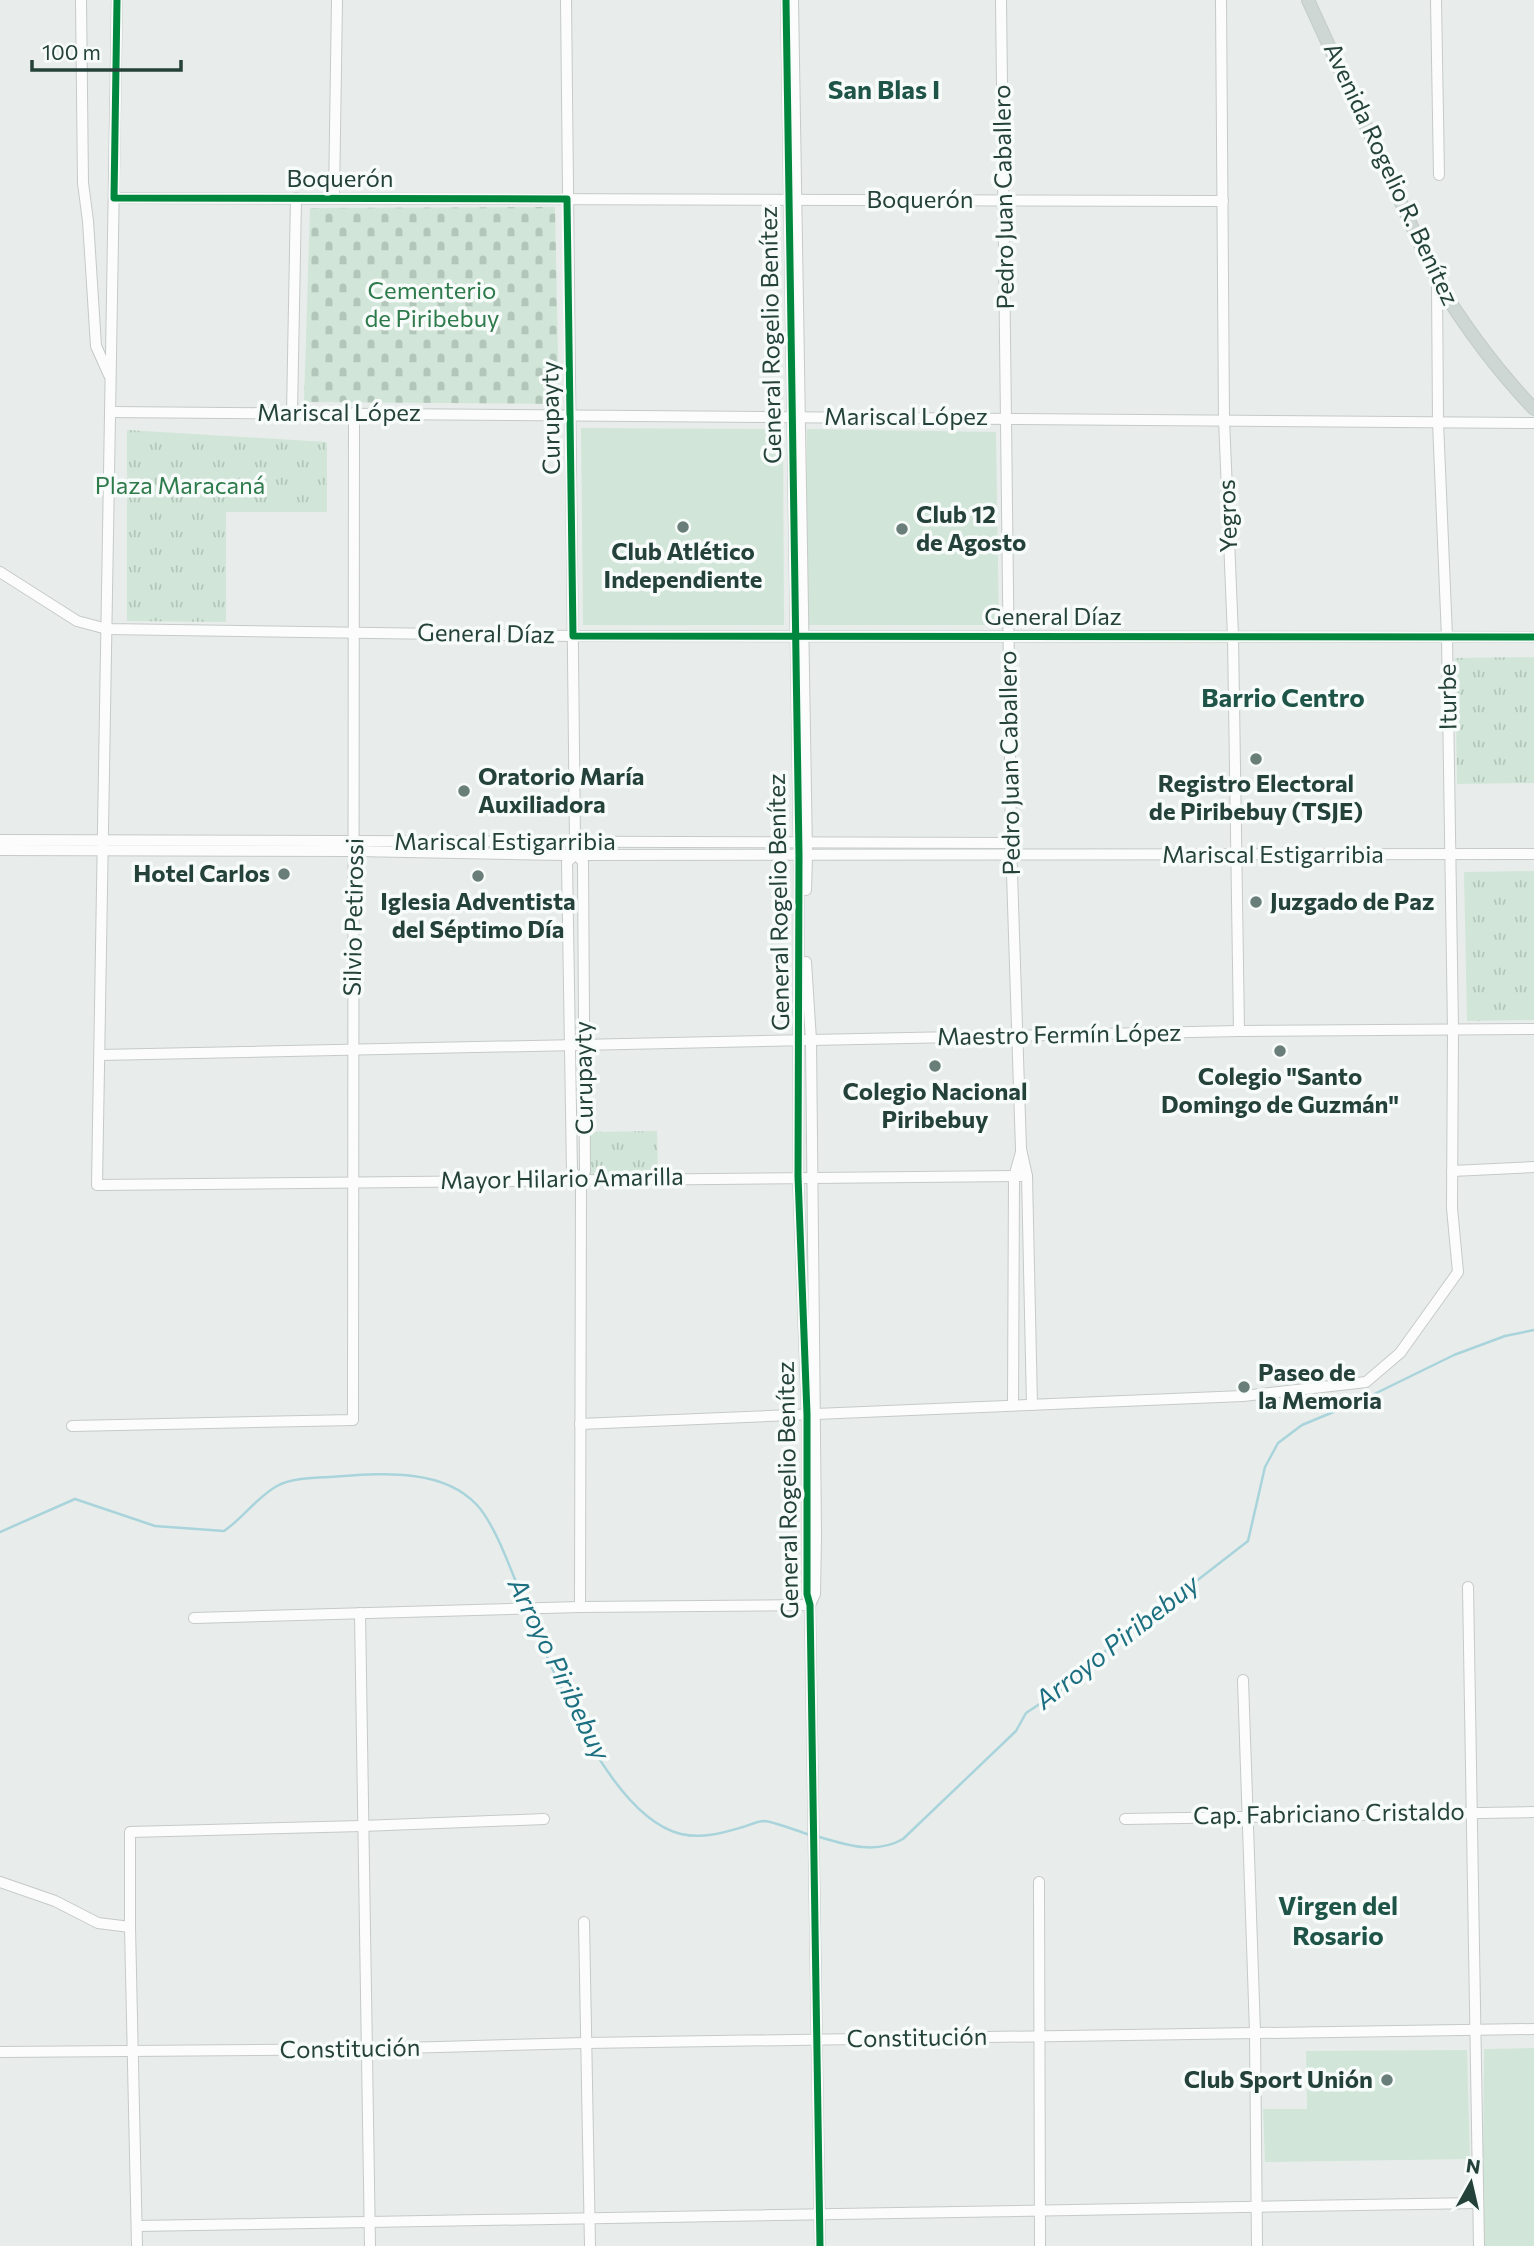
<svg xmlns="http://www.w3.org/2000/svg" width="1534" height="2246" font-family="Commissioner,sans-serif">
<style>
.cemetery{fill:url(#cemetery-stones)}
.park{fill:url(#park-tufts)}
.pitch{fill:#d1e6d8}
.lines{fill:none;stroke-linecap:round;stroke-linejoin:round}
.stream{stroke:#a9d4db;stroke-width:2.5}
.minor-casing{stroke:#c5cac8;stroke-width:12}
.major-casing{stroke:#c3ccc9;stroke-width:14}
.minor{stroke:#fcfcfc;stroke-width:10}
.major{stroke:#cfd7d5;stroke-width:12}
.cycleway-casing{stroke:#f7fbf9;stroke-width:11}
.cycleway{stroke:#00873e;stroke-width:7}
.poi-dot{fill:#697e78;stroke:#f7fbf9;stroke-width:2.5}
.labels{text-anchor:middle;stroke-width:7;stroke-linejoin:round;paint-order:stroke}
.street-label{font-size:24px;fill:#24423a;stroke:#f7fbf9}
.park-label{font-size:24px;fill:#2d7a4b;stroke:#f7fbf9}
.poi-label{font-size:24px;font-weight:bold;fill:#24423a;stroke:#f7fbf9}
.neighbourhood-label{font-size:26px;font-weight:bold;fill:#1f5548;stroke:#f7fbf9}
.water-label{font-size:26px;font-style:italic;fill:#1c6f80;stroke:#f7fbf9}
</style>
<defs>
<pattern id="cemetery-stones" width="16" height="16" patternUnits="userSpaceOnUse" patternTransform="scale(1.75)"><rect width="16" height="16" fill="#d1e6d8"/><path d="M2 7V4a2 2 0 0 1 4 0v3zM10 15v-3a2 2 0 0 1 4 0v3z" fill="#b3c6ba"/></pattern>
<pattern id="park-tufts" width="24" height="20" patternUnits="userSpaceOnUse" patternTransform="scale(1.75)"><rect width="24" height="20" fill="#d1e6d8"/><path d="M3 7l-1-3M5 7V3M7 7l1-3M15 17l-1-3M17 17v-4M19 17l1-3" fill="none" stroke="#b3c6ba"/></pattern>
</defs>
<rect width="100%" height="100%" fill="#e8edeb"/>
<polygon class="cemetery" points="555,207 559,404 304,402 310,208"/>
<g class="park">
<polygon points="127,430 327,442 327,512 226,512 226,622 127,621"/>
<polygon points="1534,657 1534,783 1457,784 1455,658"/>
<polygon points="1534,871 1534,1020 1467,1021 1464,872"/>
<polygon points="657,1131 658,1173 588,1175 587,1132"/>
</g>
<g class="pitch">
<polygon points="581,428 783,429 784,625 583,625"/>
<polygon points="807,429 996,432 999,625 806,625"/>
<polygon points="1534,2048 1534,2246 1482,2246 1484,2049"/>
<polygon points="1467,2050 1470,2159 1265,2162 1263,2109 1307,2109 1306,2051"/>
</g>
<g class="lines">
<g class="stream">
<path d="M0 1532 75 1499 155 1526 224 1531C243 1518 257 1497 277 1486 292 1478 312 1478 329 1477 376 1474 441 1466 477 1505 497 1527 513 1577 526 1606"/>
<path d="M528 1612C554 1673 610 1817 681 1834 703 1839 722 1833 743 1827 749 1825 758 1821 764 1821 776 1822 797 1831 810 1835"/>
<path d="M816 1836C846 1845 875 1855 903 1839L1016 1731 1026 1713 1076 1680 1123 1634 1159 1610 1248 1541 1265 1467 1278 1443 1302 1425 1360 1401 1454 1355 1505 1336 1534 1330"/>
</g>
<g class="minor-casing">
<g id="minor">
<polyline points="81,0 83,183 88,221 96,346 109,375"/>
<polyline points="117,0 97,1185 1027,1176"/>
<polyline points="566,0 575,843 576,854 583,862 585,1171 581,1179 580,1607"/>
<polyline points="786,0 799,855 798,1176 807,1414 807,1594 810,1605 820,2246"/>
<polyline points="793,0 807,855 806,890"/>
<polyline points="1001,0 1011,843 1021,1149 1027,1176 1032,1405"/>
<polyline points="1221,0 1224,419 1233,636 1239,1031"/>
<polyline points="1436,0 1439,175"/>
<polyline points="114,198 1223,201"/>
<polyline points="334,198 337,0"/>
<polyline points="110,412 1534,423"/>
<polyline points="292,413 296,198"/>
<polyline points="0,572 77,621 107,629 573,636 1534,637"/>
<polyline points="0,840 1011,843"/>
<polyline points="0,850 355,851 564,855 1534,854"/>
<polyline points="576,854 567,862 572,1172 581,1179"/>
<polyline points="806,962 811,1040 816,1536 815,1594 810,1605"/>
<polyline points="100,1055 1239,1031 1534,1029"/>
<polyline points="1452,1171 1534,1167"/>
<polyline points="1013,1405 1014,1177 1021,1152"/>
<polyline points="580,1424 1243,1396 1366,1382 1400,1353 1458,1272 1452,1208 1453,1030 1447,637 1438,422 1437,281"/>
<path d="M72 1426 353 1420C351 1085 355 749 354 413"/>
<polyline points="1468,1587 1479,2246"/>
<polyline points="360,1613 370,2246"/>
<polyline points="194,1618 580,1607 810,1605"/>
<polyline points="1243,1680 1255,2032 1257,2246"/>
<polyline points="1125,1819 1534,1812"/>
<polyline points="0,1882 55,1901 98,1923 130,1927"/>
<polyline points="1039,1882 1040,2246"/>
<polyline points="584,1922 590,2246"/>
<polyline points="0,2052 367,2049 585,2043 1534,2029"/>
<polyline points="137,2226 1478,2203"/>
<polyline points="137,2246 130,1927 130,1832 362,1826 544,1819"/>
</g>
</g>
<g class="major-casing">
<path id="major" d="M1308 0 1437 281C1465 327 1496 369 1534 409"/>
</g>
<use href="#minor" class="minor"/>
<use href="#major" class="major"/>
<g class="cycleway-casing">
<g id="cycleway">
<polyline points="117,0 114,198 567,199 573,636 1534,637"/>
<polyline points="786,0 799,855 798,1176 807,1414 807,1594 810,1605 820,2246"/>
</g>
</g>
<use href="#cycleway" class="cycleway"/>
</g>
<g class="poi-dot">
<circle cx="683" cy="527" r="7"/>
<circle cx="902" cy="529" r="7"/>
<circle cx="1256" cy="759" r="7"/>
<circle cx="464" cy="791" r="7"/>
<circle cx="284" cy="874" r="7"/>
<circle cx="478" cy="876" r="7"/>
<circle cx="1256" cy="902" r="7"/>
<circle cx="1280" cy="1051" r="7"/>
<circle cx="935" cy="1066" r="7"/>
<circle cx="1244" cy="1387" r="7"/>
<circle cx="1387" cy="2080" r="7"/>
</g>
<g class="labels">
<g class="street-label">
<text transform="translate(1391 174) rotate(65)" y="8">Avenida Rogelio R. Benítez</text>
<text x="340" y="187">Boquerón</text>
<text transform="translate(1004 197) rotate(-91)" y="8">Pedro Juan Caballero</text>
<text x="920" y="208">Boquerón</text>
<text transform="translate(771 335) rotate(-91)" y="8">General Rogelio Benítez</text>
<text x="339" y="421">Mariscal López</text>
<text x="906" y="425">Mariscal López</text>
<text transform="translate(551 418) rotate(-91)" y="8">Curupayty</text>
<text transform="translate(1228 516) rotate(-92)" y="8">Yegros</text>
<text x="1053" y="625">General Díaz</text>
<text transform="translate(486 634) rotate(1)" y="8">General Díaz</text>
<text transform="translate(1448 697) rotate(-91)" y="8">Iturbe</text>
<text transform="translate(1010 763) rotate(-91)" y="8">Pedro Juan Caballero</text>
<text x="505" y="850">Mariscal Estigarribia</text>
<text x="1273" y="863">Mariscal Estigarribia</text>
<text transform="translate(779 902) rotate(-91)" y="8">General Rogelio Benítez</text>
<text transform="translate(354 917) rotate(-89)" y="8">Silvio Petirossi</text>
<text transform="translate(1059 1035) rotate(-1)" y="8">Maestro Fermín López</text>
<text transform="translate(584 1078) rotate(-91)" y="8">Curupayty</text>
<text transform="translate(562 1179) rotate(-1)" y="8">Mayor Hilario Amarilla</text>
<text transform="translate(788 1490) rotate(-91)" y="8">General Rogelio Benítez</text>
<text transform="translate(1329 1814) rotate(-1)" y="8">Cap. Fabriciano Cristaldo</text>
<text transform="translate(917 2038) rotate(-1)" y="8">Constitución</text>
<text transform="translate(350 2049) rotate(-1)" y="8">Constitución</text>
</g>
<g class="park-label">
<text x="432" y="299">Cementerio<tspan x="432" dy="28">de Piribebuy</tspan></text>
<text x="180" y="494">Plaza Maracaná</text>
</g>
<g class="poi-label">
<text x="916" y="523" text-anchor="start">Club 12<tspan x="916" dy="28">de Agosto</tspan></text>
<text x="683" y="560">Club Atlético<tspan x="683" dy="28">Independiente</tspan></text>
<text x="478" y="785" text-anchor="start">Oratorio María<tspan x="478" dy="28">Auxiliadora</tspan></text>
<text x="1256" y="792">Registro Electoral<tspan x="1256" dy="28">de Piribebuy (TSJE)</tspan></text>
<text x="270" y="882" text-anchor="end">Hotel Carlos</text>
<text x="478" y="910">Iglesia Adventista<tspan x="478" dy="28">del Séptimo Día</tspan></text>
<text x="1270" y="910" text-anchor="start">Juzgado de Paz</text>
<text x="1280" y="1085">Colegio "Santo<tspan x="1280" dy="28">Domingo de Guzmán"</tspan></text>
<text x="935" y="1100">Colegio Nacional<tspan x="935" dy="28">Piribebuy</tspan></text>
<text x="1258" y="1381" text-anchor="start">Paseo de<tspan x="1258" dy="28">la Memoria</tspan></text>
<text x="1373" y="2088" text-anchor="end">Club Sport Unión</text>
</g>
<g class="neighbourhood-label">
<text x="884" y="99">San Blas I</text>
<text x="1283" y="707">Barrio Centro</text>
<text x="1338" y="1915">Virgen del<tspan x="1338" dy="30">Rosario</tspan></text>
</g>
<g class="water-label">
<text transform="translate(1117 1642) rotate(-38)" y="9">Arroyo Piribebuy</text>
<text transform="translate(559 1669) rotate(64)" y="9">Arroyo Piribebuy</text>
</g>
</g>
<g transform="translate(1471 2183) rotate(8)" stroke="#f7fbf9" stroke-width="5" paint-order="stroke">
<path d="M0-5L12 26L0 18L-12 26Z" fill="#24423a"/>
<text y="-10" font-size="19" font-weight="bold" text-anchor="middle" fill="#24423a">N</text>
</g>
<path d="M32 60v10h149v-10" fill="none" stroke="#24423a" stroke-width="3.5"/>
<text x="42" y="60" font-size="21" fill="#24423a" stroke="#f7fbf9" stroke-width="5" paint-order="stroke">100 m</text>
</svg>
